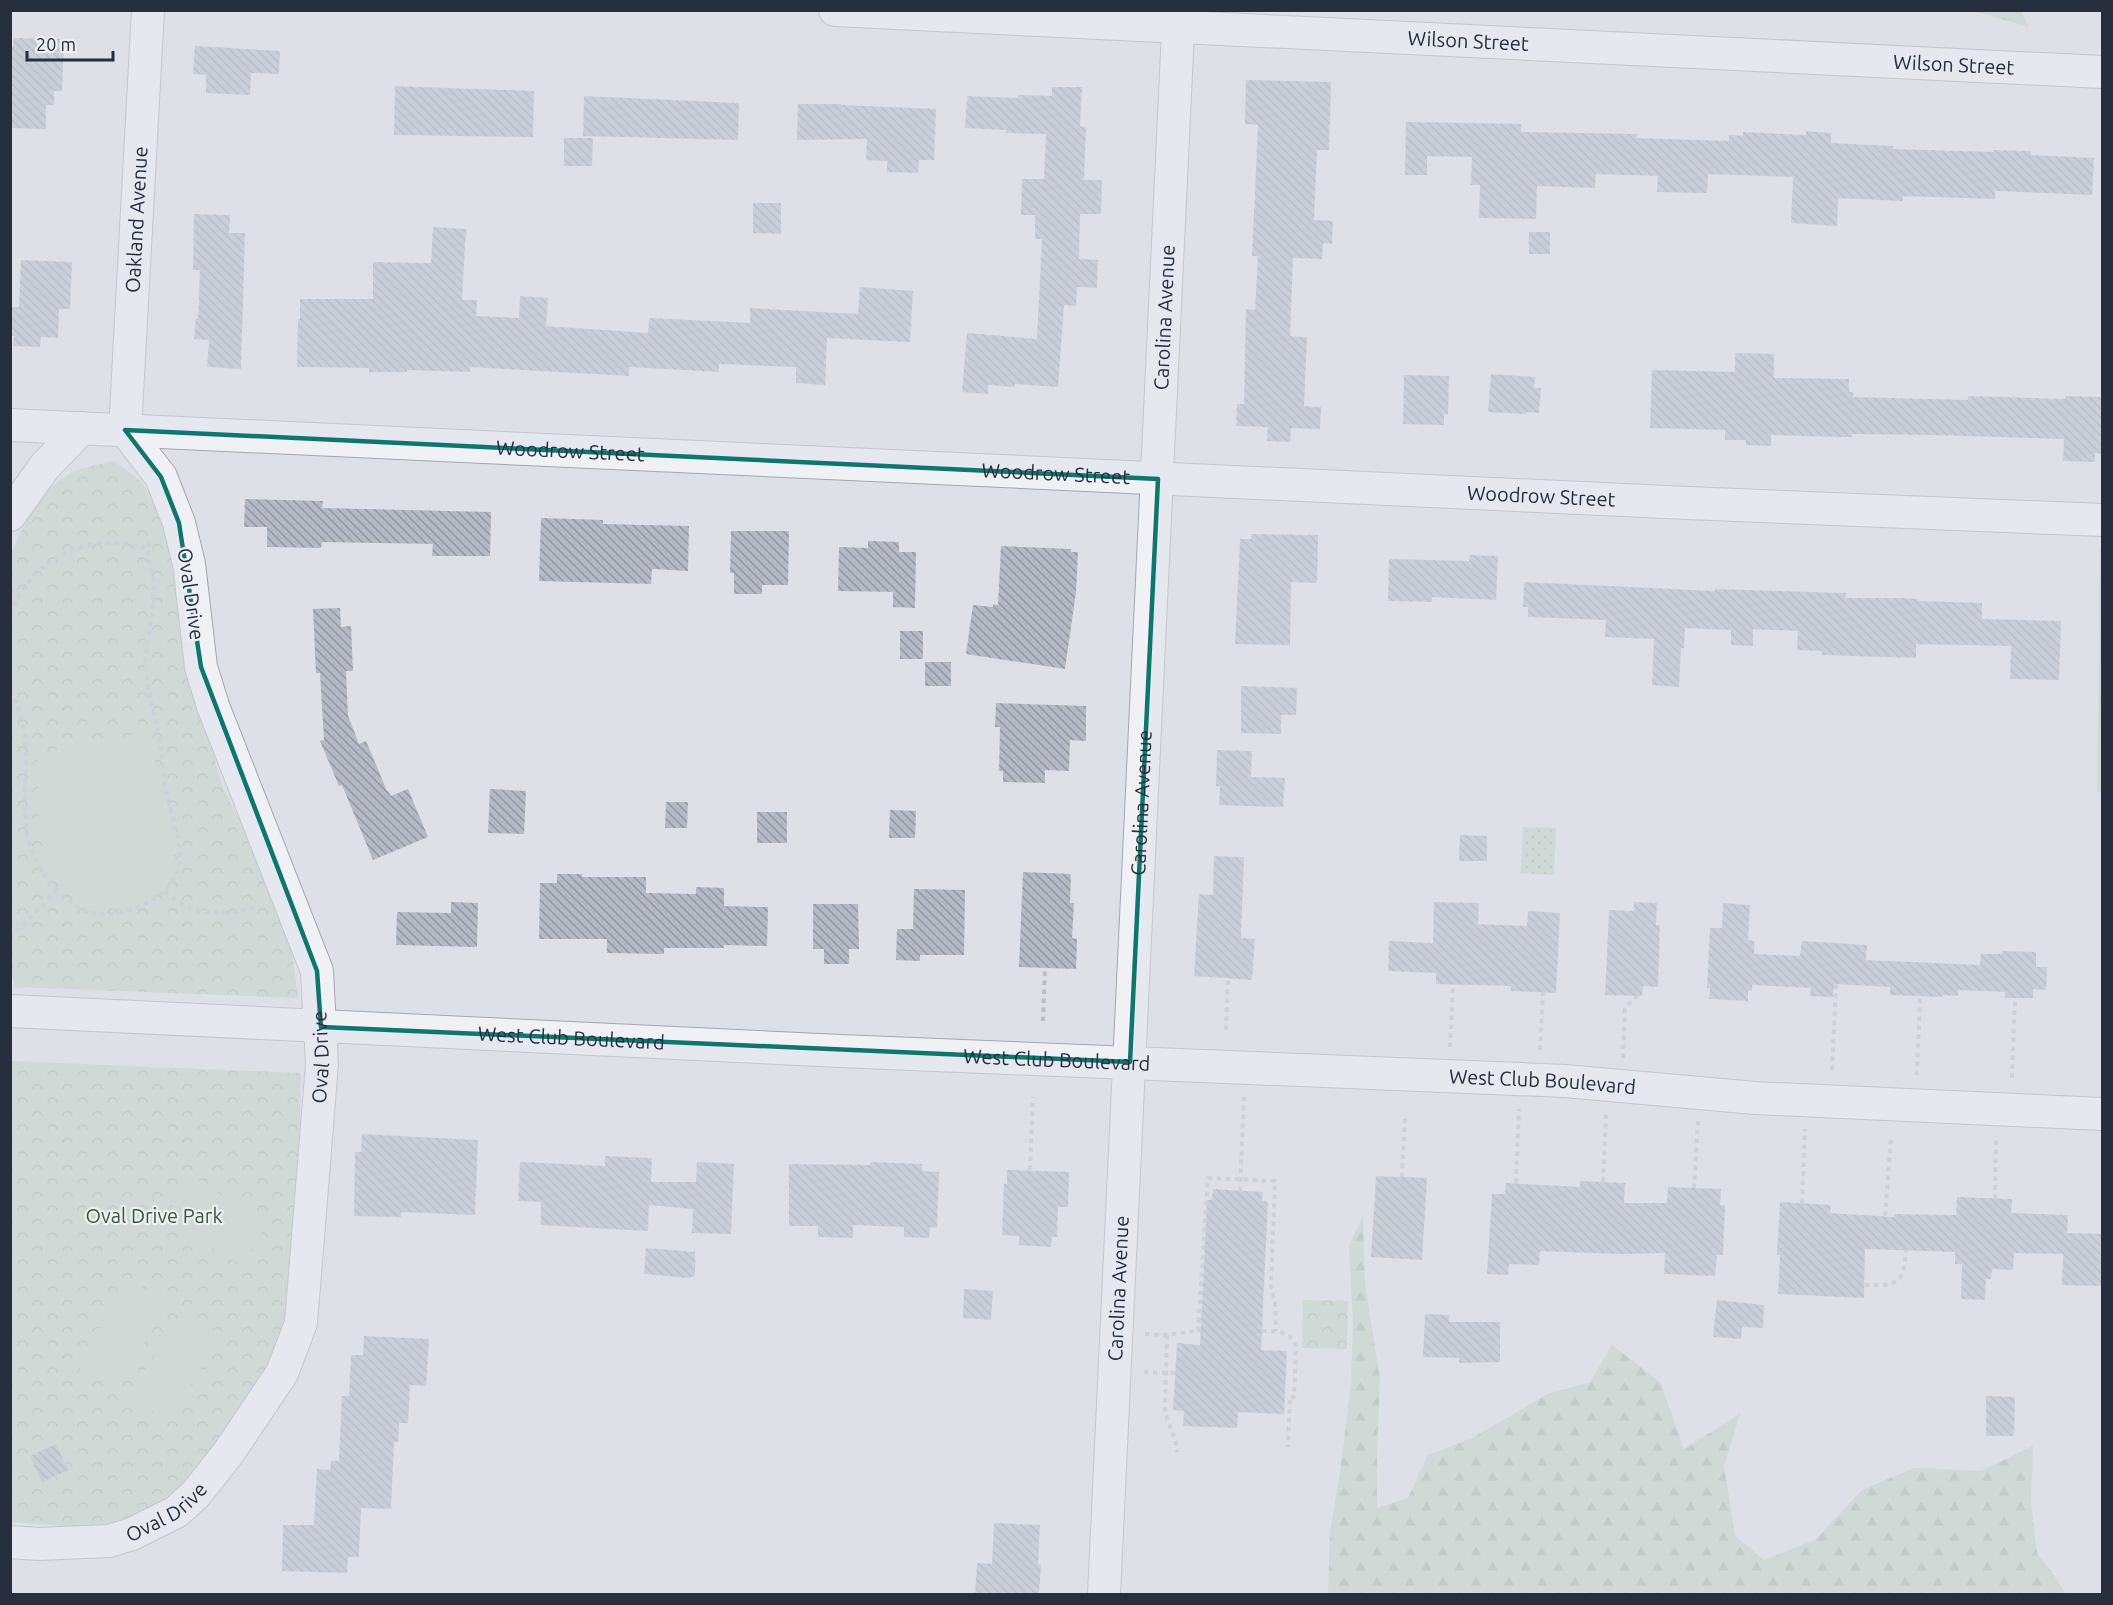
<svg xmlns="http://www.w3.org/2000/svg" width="2113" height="1605" font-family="Ubuntu,sans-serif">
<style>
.forest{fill:url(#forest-firs)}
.park{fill:url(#park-crowns)}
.garden{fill:url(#garden-dots)}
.pitch{fill:#c2d0be}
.building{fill:url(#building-back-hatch)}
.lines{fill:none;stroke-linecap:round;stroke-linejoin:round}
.minor-casing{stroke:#a3a7b1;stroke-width:34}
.path{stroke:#bbbec5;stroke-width:4;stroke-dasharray:4.5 4.5;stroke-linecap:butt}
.minor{stroke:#eff1f5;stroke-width:32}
.marked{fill:none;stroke:#0f766e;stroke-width:4.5;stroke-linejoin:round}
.labels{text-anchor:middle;stroke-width:4.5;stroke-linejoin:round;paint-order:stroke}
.street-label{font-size:20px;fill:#272e3d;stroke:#eceff4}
.park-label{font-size:20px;fill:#3a5834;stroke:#eceff4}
</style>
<defs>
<pattern id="forest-firs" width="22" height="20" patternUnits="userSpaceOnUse" patternTransform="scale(1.5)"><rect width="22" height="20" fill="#c2d0be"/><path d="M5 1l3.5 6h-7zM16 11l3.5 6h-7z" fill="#a7b3a4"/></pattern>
<pattern id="park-crowns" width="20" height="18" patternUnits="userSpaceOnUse" patternTransform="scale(1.5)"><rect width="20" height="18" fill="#c2d0be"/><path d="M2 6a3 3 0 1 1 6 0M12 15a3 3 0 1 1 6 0" fill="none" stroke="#a7b3a4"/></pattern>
<pattern id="garden-dots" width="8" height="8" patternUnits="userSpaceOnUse" patternTransform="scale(1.5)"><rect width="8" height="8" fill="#c2d0be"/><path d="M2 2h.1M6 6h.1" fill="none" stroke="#a7b3a4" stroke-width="1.8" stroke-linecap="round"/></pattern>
<pattern id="building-back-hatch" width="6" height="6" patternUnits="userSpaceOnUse" patternTransform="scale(1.5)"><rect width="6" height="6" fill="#b4b9c3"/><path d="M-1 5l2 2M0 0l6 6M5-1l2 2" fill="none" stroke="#9297a0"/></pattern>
</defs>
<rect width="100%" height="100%" fill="#dde0e7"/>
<g class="forest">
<polygon points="1974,11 2021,11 2029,27"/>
<polygon points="1363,1216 1365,1283 1380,1380 1377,1455 1377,1508 1408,1498 1428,1455 1472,1438 1548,1394 1590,1382 1612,1345 1660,1382 1684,1449 1740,1414 1724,1466 1735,1536 1764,1560 1815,1540 1862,1490 1914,1468 1981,1471 2033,1446 2031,1502 2037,1554 2052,1572 2066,1594 1328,1594 1330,1532 1340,1472 1351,1384 1353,1322 1349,1245"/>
</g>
<g class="park">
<path d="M114 461 142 482 166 526 179 564 189 670 223 788 249 838 292 952 298 998 15 987 11 969V554C26 520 42 485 78 470 89 466 103 464 114 461Z"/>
<polygon points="10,1061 301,1073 298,1220 292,1338 196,1475 173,1495 127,1521 78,1527 11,1522"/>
<polygon points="1303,1300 1348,1301 1347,1349 1302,1348"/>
</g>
<polygon class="garden" points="1523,827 1556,828 1554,875 1521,873"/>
<g class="pitch">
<polygon points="2100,548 2102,548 2102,792 2097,792"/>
<polygon points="148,732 173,833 174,859 163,889 152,900 119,909 86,906 64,887 47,860 39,827 38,754"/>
<polygon points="190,1176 267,1223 242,1265 165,1219"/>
<polygon points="129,1279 169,1303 116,1390 76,1366"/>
<polygon points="181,1312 221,1335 169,1421 129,1398"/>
</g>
<g class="building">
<polygon points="14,38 64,39 62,91 54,91 54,105 46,105 46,129 10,128 10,47 13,47"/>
<polygon points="195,46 280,51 279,74 251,73 250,95 206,93 206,75 193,74"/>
<polygon points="1246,80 1331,82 1329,150 1317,150 1314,220 1333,221 1332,244 1323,243 1322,259 1293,258 1290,336 1307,337 1304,406 1321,407 1320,429 1291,428 1290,442 1267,441 1268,427 1236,426 1237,404 1244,404 1246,309 1255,310 1258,256 1252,256 1258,125 1245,124"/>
<polygon points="395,86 534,91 533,137 394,135"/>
<polygon points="1052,87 1082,87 1080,126 1086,127 1084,180 1102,180 1101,214 1080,214 1079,259 1098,260 1097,288 1077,287 1076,306 1064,305 1058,387 1015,384 1014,387 988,385 988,394 962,392 967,333 1037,339 1042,239 1035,239 1035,215 1021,215 1022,179 1044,179 1046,134 1006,133 1006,130 965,128 967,96 1018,98 1018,95 1052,96"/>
<polygon points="584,96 739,103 738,140 583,136"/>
<polygon points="798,104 841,104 841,105 936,109 934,160 919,160 918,173 887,172 887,161 866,160 867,139 797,140"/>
<polygon points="1406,122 1521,124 1521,132 1637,134 1636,138 1729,141 1729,135 1743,136 1743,132 1806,135 1806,131 1831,133 1831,143 1893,146 1893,149 1994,152 1994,150 2031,151 2031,155 2094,158 2092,195 1995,191 1995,199 1903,196 1903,201 1838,198 1837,226 1791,223 1793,177 1708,174 1707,193 1657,192 1658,176 1596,174 1595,188 1537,186 1536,219 1479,218 1480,185 1471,185 1472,157 1427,156 1427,175 1405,175"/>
<polygon points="564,138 593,138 592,166 564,166"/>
<polygon points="753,203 781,203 781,234 753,233"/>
<polygon points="194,214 230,215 229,233 245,233 241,369 207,367 209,340 194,339 196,318 198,318 200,270 193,270"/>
<polygon points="433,227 466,229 462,300 477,300 476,316 519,318 520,296 548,298 546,326 648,333 649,318 750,323 750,308 858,314 860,287 913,291 910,342 827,338 825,385 796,383 796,367 719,364 719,372 629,367 629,376 470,367 470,372 407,370 407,372 369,372 369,368 297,367 298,319 300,319 300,299 373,299 373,262 431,263"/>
<rect x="1529" y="232" width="21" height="22"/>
<polygon points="21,260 72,262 70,309 59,309 58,338 41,337 40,347 13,346 14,336 10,336 10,307 19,307"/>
<polygon points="1735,353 1774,354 1774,378 1849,379 1849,392 1853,392 1853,397 1968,400 1968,396 2065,399 2065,396 2103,397 2103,454 2095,453 2095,462 2063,461 2064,439 1934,435 1852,434 1852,437 1836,437 1771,435 1771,446 1746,445 1746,440 1725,440 1725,430 1650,428 1652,370 1735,372"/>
<polygon points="1491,374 1535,377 1534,388 1541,388 1539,413 1526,412 1526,414 1488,412"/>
<polygon points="1404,375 1449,376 1448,415 1444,414 1444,425 1403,424"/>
<polygon points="245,499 323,501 322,508 491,512 490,556 432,556 433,544 322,542 321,548 267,547 267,527 244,527"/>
<polygon points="541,518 603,520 603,524 689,526 688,571 652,569 651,584 539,581"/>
<polygon points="731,531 789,531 788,585 762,585 762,594 734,594 734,573 730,573"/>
<polygon points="1251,534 1318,535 1317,583 1291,582 1290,645 1235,644 1240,539 1251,539"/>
<polygon points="868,541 899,542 899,552 916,552 915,608 893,607 893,592 838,591 839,547 868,548"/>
<polygon points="1001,546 1071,549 1071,552 1078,552 1076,592 1065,669 966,654 973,605 993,607 993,604 998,605"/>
<polygon points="1470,555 1498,556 1496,600 1432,597 1432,602 1388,601 1389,559 1469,561"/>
<polygon points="1524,582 1715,591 1715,589 1846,593 1845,598 1901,598 1918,599 1918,601 1982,603 1982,619 2061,621 2059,680 2010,679 2011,646 1916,644 1916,658 1822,655 1822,651 1797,650 1798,631 1753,629 1753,646 1731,645 1731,630 1685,628 1684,648 1681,648 1679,687 1652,685 1654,639 1605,637 1606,620 1528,617 1528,607 1523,607"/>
<polygon points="340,608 341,627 351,626 353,671 346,671 348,716 359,744 366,741 387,791 388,791 391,796 408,789 428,837 373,860 342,785 339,786 320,741 324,740 320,673 316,673 313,609"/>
<rect x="900" y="631" width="23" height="28"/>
<rect x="925" y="662" width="26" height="24"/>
<polygon points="1241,686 1297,688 1296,715 1281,715 1281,734 1241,733"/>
<polygon points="996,703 1086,706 1086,741 1070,740 1069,771 1045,770 1045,783 1003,782 1003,771 999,771 1000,727 995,727"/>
<polygon points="1217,750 1252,751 1251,777 1285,778 1283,807 1219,805 1220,786 1216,786"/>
<polygon points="490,789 526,791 524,834 488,833"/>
<polygon points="666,802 688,802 687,828 665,828"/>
<polygon points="890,810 916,811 915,838 889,838"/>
<rect x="757" y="812" width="30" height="31"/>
<polygon points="1460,835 1487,836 1487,861 1459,861"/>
<polygon points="1214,856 1244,857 1241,938 1255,939 1252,980 1194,976 1199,894 1213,895"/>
<polygon points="1023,872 1071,874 1070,903 1074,903 1072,938 1077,939 1076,969 1019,967"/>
<polygon points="557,874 582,874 582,877 646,877 646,893 696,894 696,887 724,888 724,906 768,907 767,946 724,945 724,948 664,948 664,954 607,953 607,939 539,939 540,883 557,883"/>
<polygon points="914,889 965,890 964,955 920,955 920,961 896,960 897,929 913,929"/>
<polygon points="451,902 478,903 477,947 396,945 397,912 451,913"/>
<polygon points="1434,902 1479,903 1478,924 1527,926 1528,911 1560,913 1556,993 1511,991 1511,986 1436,984 1436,973 1388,971 1389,941 1433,943"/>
<polygon points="1634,902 1657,903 1656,925 1660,925 1658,987 1643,986 1642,996 1605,995 1609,910 1634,911"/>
<polygon points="1723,903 1750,905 1748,940 1754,941 1754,954 1800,956 1802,941 1867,945 1866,960 1980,965 1981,954 2002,954 2002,951 2036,952 2036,967 2047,967 2046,990 2033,989 2033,998 2005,998 2005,992 1958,990 1958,996 1942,995 1942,997 1890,995 1890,987 1834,984 1833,997 1810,996 1811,988 1752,985 1752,991 1748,990 1748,1001 1709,999 1710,988 1707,988 1710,928 1722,928"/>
<polygon points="813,904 858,904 859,949 849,949 849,964 824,964 824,949 813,949"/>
<polygon points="362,1134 478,1140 475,1215 401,1212 401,1217 354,1216 355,1152 361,1152"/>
<polygon points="605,1156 652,1158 651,1182 696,1182 697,1162 734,1164 731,1234 692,1233 693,1209 649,1205 648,1231 541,1225 541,1202 518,1201 520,1162 605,1166"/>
<polygon points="871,1162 922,1164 922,1171 939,1172 937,1228 930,1227 929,1238 904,1237 904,1227 853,1225 853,1238 818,1237 818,1226 789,1226 789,1164 870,1165"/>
<polygon points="1007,1170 1069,1172 1068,1207 1058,1207 1057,1237 1052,1237 1051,1247 1019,1245 1019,1236 1002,1235 1004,1184 1007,1184"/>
<polygon points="1376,1176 1427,1178 1422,1260 1371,1257"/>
<polygon points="1580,1181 1625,1183 1624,1203 1667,1203 1668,1187 1721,1189 1720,1205 1725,1205 1723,1255 1717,1255 1715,1276 1664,1274 1665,1253 1622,1254 1540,1251 1539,1265 1509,1264 1508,1275 1487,1274 1492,1194 1505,1194 1506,1183 1580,1187"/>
<polygon points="1213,1189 1263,1192 1262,1201 1268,1202 1261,1350 1287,1351 1284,1414 1238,1412 1237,1428 1183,1426 1184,1411 1173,1410 1177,1343 1200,1345 1207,1200 1212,1200"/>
<polygon points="1957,1197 2012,1199 2011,1213 2068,1215 2067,1233 2103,1234 2103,1286 2062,1285 2063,1254 2014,1253 2013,1270 1992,1269 1991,1279 1986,1279 1985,1300 1961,1299 1962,1264 1955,1264 1955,1252 1865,1249 1864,1298 1778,1294 1780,1255 1777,1255 1780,1202 1831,1205 1830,1213 1894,1217 1894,1214 1956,1215"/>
<polygon points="646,1248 695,1252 695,1276 689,1278 644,1274"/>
<polygon points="964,1289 993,1291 991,1320 963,1318"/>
<polygon points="1717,1300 1764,1305 1763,1328 1742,1327 1741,1339 1713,1337"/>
<polygon points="1425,1314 1449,1315 1449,1322 1500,1322 1500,1362 1459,1363 1459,1358 1423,1357"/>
<polygon points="364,1336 429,1339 426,1386 410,1385 408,1423 399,1423 398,1442 394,1442 391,1509 361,1508 359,1557 348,1557 347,1573 282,1571 283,1525 314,1525 317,1469 330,1470 331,1461 339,1461 342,1396 349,1396 351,1355 363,1355"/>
<polygon points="1986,1396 2015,1397 2014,1436 1986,1436"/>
<polygon points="56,1444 68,1470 42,1482 30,1456"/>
<polygon points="994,1523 1040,1525 1038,1564 1041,1565 1039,1594 975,1594 977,1563 992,1564"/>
</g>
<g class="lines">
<g class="minor-casing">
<g id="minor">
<path id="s1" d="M835 10 2102 72"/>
<path id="s2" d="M10 425 1688 503 2102 520"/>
<polyline points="10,515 45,466 82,428"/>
<path id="s3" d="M10 1011 840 1051 1565 1081 1755 1098 2102 1114"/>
<path id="s4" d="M10 1542 38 1544 109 1541 132 1534 176 1512 196 1494 229 1452 282 1373 301 1323 322 1064 317 971 213 706 201 667 189 564 179 523 161 477 125 430 148 10"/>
<path id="s5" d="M1104 1594 1179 10"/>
</g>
</g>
<g class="path">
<polyline points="10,589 19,595"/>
<path d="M10 614C33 557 88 531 147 548"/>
<path d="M10 691C21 711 26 733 26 757 26 795 19 834 40 868 53 890 80 918 109 914 150 909 189 886 178 838 175 822 169 806 166 790 164 776 163 762 161 749 156 723 150 698 146 672L145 662 152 615 154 583 147 548 152 539"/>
<path d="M165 892C193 917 225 916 259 906"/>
<polyline points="10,938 57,890"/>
<polyline points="10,965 13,970"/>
<polyline points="1043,1021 1045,968"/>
<polyline points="1226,1030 1228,978"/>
<polyline points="1450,1047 1453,985"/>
<polyline points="1540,1050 1543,992"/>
<polyline points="1623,1058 1625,1009 1637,996"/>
<polyline points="1832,1070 1836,984"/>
<polyline points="1917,1075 1920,996"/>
<polyline points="2012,1078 2015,998"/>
<polyline points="1030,1170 1033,1097"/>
<polyline points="1402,1177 1405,1117"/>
<polyline points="1603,1182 1606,1114"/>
<polyline points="1516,1183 1519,1109"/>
<polyline points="1694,1188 1698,1121"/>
<polyline points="1240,1191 1244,1096"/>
<polyline points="1995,1199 1996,1138"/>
<polyline points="1802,1203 1805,1129"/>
<polyline points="1885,1216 1891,1139"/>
<path d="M1865 1285C1896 1286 1904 1284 1906 1250"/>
<polyline points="1198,1331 1208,1178 1275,1181 1271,1285 1275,1304 1276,1331"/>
<path d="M1262 1331C1275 1331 1291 1331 1296 1346L1294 1397 1290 1396 1288 1447"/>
<polyline points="1145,1334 1167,1335 1201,1330"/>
<polyline points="1167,1335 1165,1414 1175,1439 1177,1452"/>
<polyline points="1144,1372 1175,1373"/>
</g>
<use href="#minor" class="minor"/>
</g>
<path d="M0 0H2113V1605H0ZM125 430 1158 479 1130 1062 321 1027 317 971 201 667 179 523 161 477Z" fill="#dde0e7" fill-opacity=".55" fill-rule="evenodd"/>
<path class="marked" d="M125 430 1158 479 1130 1062 321 1027 317 971 201 667 179 523 161 477Z"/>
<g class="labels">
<g class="street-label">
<text dy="7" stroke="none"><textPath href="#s1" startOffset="634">Wilson Street</textPath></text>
<text dy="7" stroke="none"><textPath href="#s1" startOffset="1120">Wilson Street</textPath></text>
<text dy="7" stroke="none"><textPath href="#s4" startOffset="1545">Oakland Avenue</textPath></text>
<text dy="7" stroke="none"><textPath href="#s5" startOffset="1278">Carolina Avenue</textPath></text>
<text dy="7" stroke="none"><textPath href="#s2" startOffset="561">Woodrow Street</textPath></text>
<text dy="7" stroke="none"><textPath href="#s2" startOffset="1047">Woodrow Street</textPath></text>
<text dy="7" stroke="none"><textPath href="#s2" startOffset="1533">Woodrow Street</textPath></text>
<text transform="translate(191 594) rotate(82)" y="7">Oval Drive</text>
<text dy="7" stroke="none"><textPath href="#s5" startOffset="792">Carolina Avenue</textPath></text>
<text dy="7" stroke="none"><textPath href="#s3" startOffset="562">West Club Boulevard</textPath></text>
<text dy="7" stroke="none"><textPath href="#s4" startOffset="668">Oval Drive</textPath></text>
<text dy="7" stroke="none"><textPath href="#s3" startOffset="1048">West Club Boulevard</textPath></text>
<text dy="7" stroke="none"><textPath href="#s3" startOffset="1534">West Club Boulevard</textPath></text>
<text dy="7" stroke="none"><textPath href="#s5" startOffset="306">Carolina Avenue</textPath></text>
<text dy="7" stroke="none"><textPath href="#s4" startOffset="164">Oval Drive</textPath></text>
</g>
<g class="park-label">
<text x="154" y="1223">Oval Drive Park</text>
</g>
</g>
<rect width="2113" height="1605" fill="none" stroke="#272e3d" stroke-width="24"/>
<path d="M27 51v9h86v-9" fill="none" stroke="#272e3d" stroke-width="3"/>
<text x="36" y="51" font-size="18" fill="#272e3d" stroke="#eceff4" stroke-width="4.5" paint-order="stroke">20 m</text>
</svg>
